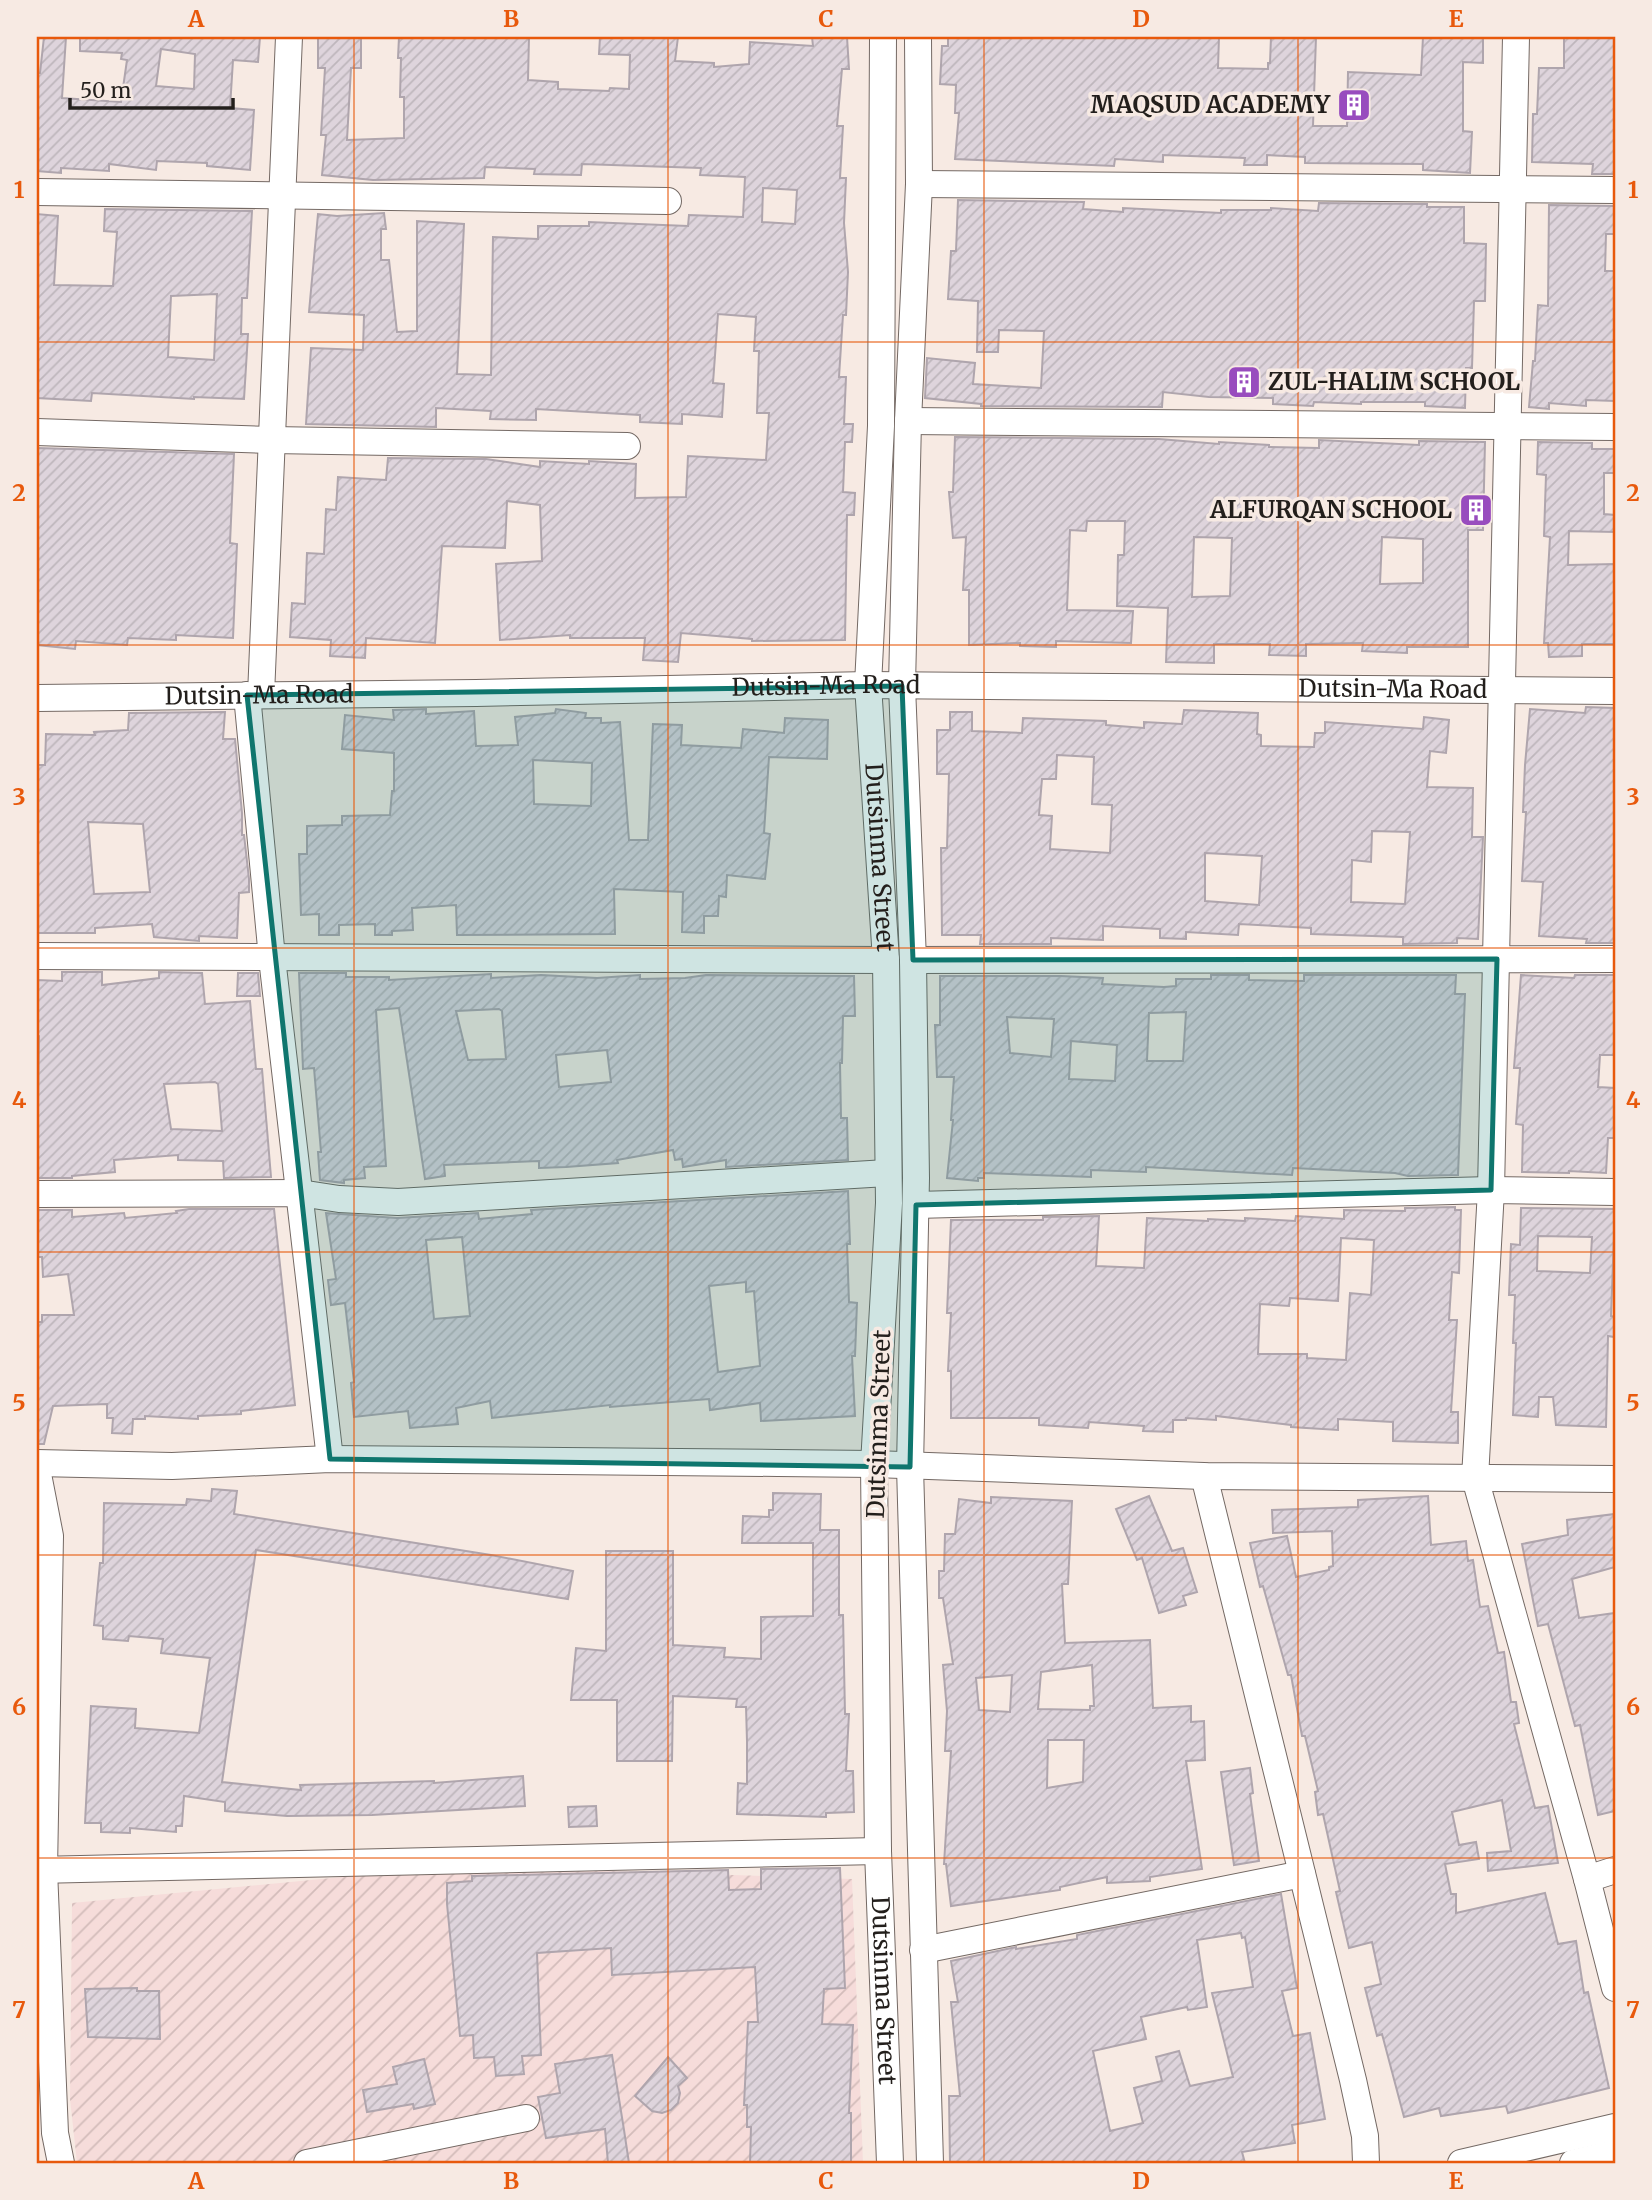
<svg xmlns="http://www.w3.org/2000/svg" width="1652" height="2200" font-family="Merriweather,serif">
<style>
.industrial{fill:url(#industrial-furrows)}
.building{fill:url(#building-hatch);stroke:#afa5ad;stroke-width:2;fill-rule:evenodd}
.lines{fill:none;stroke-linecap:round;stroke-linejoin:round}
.minor-casing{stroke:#746964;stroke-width:28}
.minor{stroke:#fff;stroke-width:26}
.marked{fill:#0f766e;fill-opacity:0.2;stroke:#0f766e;stroke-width:5;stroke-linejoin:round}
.grid{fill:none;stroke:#e8590c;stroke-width:2;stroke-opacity:0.55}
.labels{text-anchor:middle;stroke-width:7;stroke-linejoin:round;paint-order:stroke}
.poi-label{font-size:24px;font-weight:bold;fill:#231f1c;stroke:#f7eae3;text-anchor:end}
.street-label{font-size:24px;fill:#231f1c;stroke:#f7eae3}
.neatline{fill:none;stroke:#e8590c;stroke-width:2.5}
.grid-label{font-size:23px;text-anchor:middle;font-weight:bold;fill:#e8590c}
</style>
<defs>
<pattern id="industrial-furrows" width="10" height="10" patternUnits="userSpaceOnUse" patternTransform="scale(1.75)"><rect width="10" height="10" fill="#f6dcda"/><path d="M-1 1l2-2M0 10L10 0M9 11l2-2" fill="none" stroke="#d3bcba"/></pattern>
<pattern id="building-hatch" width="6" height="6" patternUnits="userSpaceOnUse" patternTransform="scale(1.75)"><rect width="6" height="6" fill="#ded4dc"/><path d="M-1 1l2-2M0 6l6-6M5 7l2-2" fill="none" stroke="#beb6bc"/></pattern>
</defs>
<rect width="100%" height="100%" fill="#f7eae3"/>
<polygon class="industrial" points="457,1866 852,1879 863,2163 77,2163 70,2099 72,1903"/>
<g class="building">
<path d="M44 37H66L62 98 121 102 127 60 121 59 122 53 80 51V37H260L258 62 233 60 230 108 254 110 250 170 207 166V163L157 161 156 170 109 164V171L61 168V173L37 171V73H40ZM161 49 195 54 194 89 156 86Z"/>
<path d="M318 37H361V68H351L347 140 404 138V97H400L401 58H398L399 37H529L528 80 558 82V89L609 91 610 88 629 89 630 55 599 54 600 37H678L675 61 714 63V67L749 64 750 42 813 46 812 37H847L849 69H842L837 126H843L840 178H846L844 223 848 272 846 315H843L839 377H846L844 424H853L852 442H845L843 492 855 493 854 515H847L845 640 752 641V639L681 633 678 662 643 660 645 638H570V635L500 640 496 564 542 561 540 505 507 501 505 548 442 546 435 643 366 638 365 658 330 656 331 640 290 637 292 603 305 604 307 553 324 554 326 509 336 510 338 477 386 480 388 458 486 459 540 467V461L589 464V461L636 464 635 498 686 497 688 456 766 460 769 413H757L759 351H754L756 317 718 314 713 383 724 384 722 417 682 414V424L640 422V415L536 409V420L490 419 491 411 436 408V427L306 424 311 348 363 350 364 315 309 312 318 214 337 216 384 213 386 229H381V260H389L397 332 417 331V221L464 224 457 374 491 375 493 237 538 239V226H589V222L688 226 689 215 743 217 745 177 700 175 701 168 582 164 581 175 534 174 535 169 485 167 484 178 373 180 322 175 326 135H321L325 68H318ZM763 188 797 190 795 224 762 222Z"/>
<polygon points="948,37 1219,37 1218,68 1268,69 1268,63 1270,63 1271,37 1316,37 1313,126 1347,126 1348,72 1421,75 1423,37 1483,37 1483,63 1463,62 1463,131 1472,132 1470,173 1423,170 1423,164 1305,163 1305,157 1267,155 1267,165 1244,165 1245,158 1163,155 1163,162 1115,159 1114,166 955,159 959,113 955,113 956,85 940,84 942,46 948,46"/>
<polygon points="1564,37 1615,37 1615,174 1592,174 1593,164 1532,162 1533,114 1537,114 1539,68 1564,68"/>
<polygon points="958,200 1084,202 1083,209 1123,212 1123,208 1221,213 1221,210 1271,210 1271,208 1318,211 1319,203 1427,204 1427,207 1464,207 1464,243 1486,244 1485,301 1474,301 1472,368 1466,368 1465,408 1425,406 1425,402 1361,402 1361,404 1314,402 1313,406 1273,404 1273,398 1209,397 1163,392 1162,407 1159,407 981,406 981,404 925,398 927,358 975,363 973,384 1041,388 1044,331 999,330 998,352 977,352 978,301 948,299 951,251 956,251"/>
<polygon points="1549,205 1615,206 1615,234 1606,234 1605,271 1615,271 1615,401 1586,400 1586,406 1549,403 1549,409 1529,407 1533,361 1535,361 1538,305 1548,306"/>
<path d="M105 209 252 211 247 298H242L241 334H248L244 399 194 397V399L92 393 91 401 37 398V214L58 216 54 285 113 286 117 232 104 231ZM217 294 214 360 168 357 171 296Z"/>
<path d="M955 437 1159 439 1219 444V442L1269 445V447L1319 448V440L1419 445V441L1485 442 1483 530H1468V647H1407V653L1362 651 1363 643 1306 644V656L1269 655 1270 644H1214V663L1166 662 1168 608 1117 606 1118 555H1124L1125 521H1087L1086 531 1070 530 1067 610 1133 611 1131 643 1056 641V647L1020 646V643L969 645V590H963L966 537 953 538 949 492H953ZM1194 537 1232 538 1230 596 1192 597ZM1382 537 1423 539V583L1380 584Z"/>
<polygon points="1538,442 1592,443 1592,449 1615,449 1615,473 1604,473 1604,514 1615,515 1615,532 1569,531 1568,565 1615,564 1615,644 1582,644 1582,656 1549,657 1548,643 1544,643 1550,537 1544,536 1546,475 1537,474"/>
<polygon points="37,448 234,454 230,543 237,544 233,638 176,635 176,640 128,638 127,645 76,641 75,649 37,645"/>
<polygon points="1586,707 1615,708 1615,943 1586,943 1587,939 1539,936 1543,882 1522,881 1526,812 1523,812 1525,765 1530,709 1585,713"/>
<path d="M426 709V714L474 711 476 746 518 745 515 717 555 713 556 709 586 713 585 718H601V723L620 722 629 840H648L653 724 682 725 681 745 741 748 743 729 784 733 785 718 828 720 827 759 769 757 764 833 770 834 765 879 727 875 726 897 719 896 718 916H704V933L682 932 683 892 614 889 615 934 457 935 456 905 412 908 413 930 392 931V935H375V924L339 925V935H319V914L301 915 299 854H307V826L342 825V816L390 815 392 791H394V753L342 749 345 715 394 720 393 710ZM533 760 592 763 591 806 534 804Z"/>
<path d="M1184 710 1258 713 1257 734 1261 735V746L1314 747 1315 733H1325V722L1423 729 1424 717 1449 720 1446 753 1430 751 1427 787 1473 788 1472 837H1483L1478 939 1457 938V943L1403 944V937L1311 934V928L1239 924 1238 935 1186 932V939L1160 938V929L1103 926V940L1051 938V944H980L981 935H942L941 848H947L949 774H937V730H950V712H972V731L1022 733 1023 718 1106 721V725L1144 728V722L1182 724ZM1057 755 1094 757 1092 804 1112 805 1110 853 1050 849 1052 816 1039 815 1042 779H1056ZM1372 831 1410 832 1405 904 1351 902 1352 860 1371 862ZM1205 853 1262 856 1259 905 1205 901Z"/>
<path d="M225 712 223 739H235L242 813V835H244L249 879V892L239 893 237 938 199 936V941L154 937 152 924 95 928V933H37V765H45L46 734 95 735 94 732 128 730 129 713ZM88 822 143 824 150 892 94 894Z"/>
<path d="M62 972H102V985L159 978V972L202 973 205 1004 250 1001 256 1069H262L271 1177 224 1178 223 1161 178 1160V1155L114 1160 115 1172 72 1176V1178H37L39 1036 37 1035V980L62 981ZM215 1082 218 1084 222 1131 171 1129 164 1084Z"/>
<polygon points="238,973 258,973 260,996 237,996"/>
<path d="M299 973H346V977H389V980L491 974V978L541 975 597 978 640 975V979L685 978 706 975 854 976 855 1016H843L842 1063H840L841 1118H847L848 1160 726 1167V1160L683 1167 682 1159 675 1160 673 1150 617 1160 618 1163 566 1167 539 1168V1161L444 1165 445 1176 425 1179 399 1008 376 1010 386 1166 364 1167 365 1178 344 1180V1183L320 1180 318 1152H321L314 1068 303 1069ZM499 1009 502 1011 506 1059 468 1060 456 1011ZM607 1050 611 1082 559 1087 556 1055Z"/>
<path d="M1211 975H1249V980L1304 981V975H1456L1455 994H1465L1458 1175 1408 1176 1395 1173 1293 1168 1292 1175 1146 1167V1172L1091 1170V1177L984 1173V1178H978V1181L947 1178 953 1120H951L954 1077H937L935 1025H940V976H1061L1103 978 1102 984 1164 987 1176 986V979H1211ZM1186 1012 1183 1061H1147L1149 1013ZM1007 1017 1054 1019 1051 1057 1010 1053ZM1071 1041 1117 1045 1115 1081 1069 1079Z"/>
<polygon points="1521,975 1574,978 1575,975 1615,975 1615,1055 1600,1055 1598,1087 1615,1088 1615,1138 1608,1138 1606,1173 1569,1171 1569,1173 1522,1172 1523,1125 1516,1124 1520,1068 1514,1068"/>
<path d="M848 1191 850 1244H847L849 1302 857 1303 855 1356H852L855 1416 761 1421 760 1403 710 1410 709 1399 610 1407V1405L492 1418 490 1401 456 1408 458 1424 410 1428 408 1411 354 1417 351 1383 354 1382 345 1303 331 1305 328 1280 336 1279 326 1213 397 1218 478 1213 479 1219 532 1214 531 1210ZM462 1237 470 1316 434 1319 426 1240ZM746 1282V1292L754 1291 760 1366 718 1372 709 1286Z"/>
<path d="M1455 1207V1210H1461L1459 1273 1452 1272 1449 1320H1457L1451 1412H1458V1443L1393 1441V1422L1338 1419V1430L1291 1427V1425L1216 1416V1420L1186 1418V1420H1173V1432L1143 1431 1144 1426 1089 1422 1088 1428 1039 1425V1418H951V1371H948L951 1313H947L951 1220H1043V1217L1099 1216 1096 1266 1144 1268 1147 1218 1208 1221V1219L1245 1221V1218L1295 1221 1296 1216 1344 1219V1210L1405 1211V1208ZM1341 1238 1374 1240 1371 1295 1350 1293 1346 1360 1307 1358V1354H1258L1260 1304 1289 1306 1290 1298 1338 1301Z"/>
<path d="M1521 1208 1615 1209 1611 1316 1615 1317 1614 1337 1608 1336 1606 1427 1556 1425 1553 1397H1539L1538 1417 1513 1415 1516 1343H1513L1515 1295H1509L1511 1244 1520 1245ZM1538 1236 1592 1237 1590 1273 1537 1271Z"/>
<polygon points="189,1209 274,1209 295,1405 241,1411 241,1414 198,1416 198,1419 145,1416 145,1419 133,1419 132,1434 112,1433 113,1418 107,1418 107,1404 53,1406 44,1444 37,1444 37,1322 42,1322 42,1315 74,1315 68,1274 43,1277 42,1257 37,1257 37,1210 72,1210 72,1217 124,1213 125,1218 177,1213 176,1211"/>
<polygon points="212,1489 237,1491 234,1514 491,1555 573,1571 568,1599 256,1550 222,1782 301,1790 300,1785 434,1781 434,1783 523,1776 525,1806 372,1815 287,1816 225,1811 225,1802 184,1796 182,1826 176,1826 176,1832 130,1828 130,1833 101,1832 101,1823 85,1823 91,1706 136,1709 135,1728 199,1733 210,1658 161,1653 163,1639 129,1636 128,1641 103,1639 103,1626 94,1625 100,1563 103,1563 104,1503 186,1505 187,1499 211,1501"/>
<polygon points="773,1493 821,1494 820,1530 839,1530 839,1615 843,1615 845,1714 849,1714 846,1771 853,1771 854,1812 826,1813 826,1817 737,1814 738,1783 747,1784 747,1741 746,1707 736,1707 737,1699 673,1696 672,1761 617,1761 617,1700 571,1700 576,1648 606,1651 606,1551 673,1551 673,1645 725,1648 724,1657 761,1659 761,1617 813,1616 813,1543 742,1543 743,1516 769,1517 769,1510 773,1510"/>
<polygon points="1149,1496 1172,1551 1183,1548 1197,1592 1183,1596 1186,1605 1159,1613 1142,1558 1137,1560 1116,1509"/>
<polygon points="1428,1496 1431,1545 1466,1541 1468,1561 1473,1560 1480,1607 1488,1606 1498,1653 1504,1652 1511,1702 1516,1702 1519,1723 1514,1724 1535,1808 1548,1806 1558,1863 1488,1871 1487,1853 1511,1851 1502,1800 1452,1812 1459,1845 1476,1842 1479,1859 1445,1864 1451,1894 1456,1894 1456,1913 1545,1893 1558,1944 1576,1941 1584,1993 1588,1992 1609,2088 1508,2113 1506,2106 1441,2116 1439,2108 1404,2117 1382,2034 1377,2036 1365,1988 1381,1984 1372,1942 1349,1948 1336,1892 1340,1891 1323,1814 1318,1815 1315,1792 1318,1791 1305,1736 1302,1736 1291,1675 1288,1675 1263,1586 1260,1587 1250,1543 1287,1536 1296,1577 1329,1570 1329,1567 1333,1566 1332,1531 1273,1533 1272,1510 1358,1507 1358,1500"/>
<path d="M991 1497 1072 1501 1068 1584H1062L1065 1643 1150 1640 1153 1708 1191 1706V1722L1204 1721 1205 1760 1186 1761 1202 1869 1150 1877V1881L1107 1883V1877L1060 1887V1890L951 1906 946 1864H944L951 1751H945L947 1711 943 1665 953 1664 943 1598H939V1571H944L945 1534H955L959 1499 991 1503ZM1092 1665 1094 1706H1090V1710L1038 1709 1041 1672ZM1012 1675 1010 1712 979 1710 976 1678ZM1048 1740H1084L1083 1782 1047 1788Z"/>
<polygon points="1615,1514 1615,1567 1572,1579 1579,1618 1615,1613 1615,1811 1598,1815 1580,1725 1575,1726 1548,1624 1538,1626 1522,1544 1568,1535 1567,1520"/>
<polygon points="1250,1768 1253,1793 1250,1794 1259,1861 1234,1865 1221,1772"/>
<polygon points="596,1806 597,1826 569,1827 568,1807"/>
<polygon points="840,1868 845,1988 824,1989 822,2024 853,2025 849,2113 851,2113 851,2163 750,2163 751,2127 747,2127 747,2105 744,2105 748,2022 758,2022 755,1967 612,1975 611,1948 537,1953 541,2055 522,2056 524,2074 496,2076 494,2057 474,2058 473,2035 460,2036 447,1904 447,1883 472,1881 472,1876 728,1870 729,1890 761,1889 761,1869"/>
<path d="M1281 1894 1297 1988 1282 1991 1293 2036 1310 2033 1325 2119 1292 2125 1295 2143 1242 2152 1245 2163H950L949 2096H960L951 2002H958L951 1961 1016 1947V1949L1077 1939V1935ZM1241 1933 1242 1938 1245 1937 1253 1987 1212 1993 1233 2077 1190 2086 1179 2051 1156 2057 1162 2081 1134 2088 1143 2123 1110 2131 1093 2051 1146 2039 1141 2017 1187 2007 1188 2010 1207 2007 1197 1940Z"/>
<polygon points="137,1988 137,1991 159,1991 160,2039 88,2037 85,1989"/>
<polygon points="612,2055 624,2130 629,2163 608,2163 605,2129 546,2138 538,2097 560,2093 555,2064"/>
<polygon points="668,2057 687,2078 678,2086 680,2093 678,2103 671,2110 662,2113 652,2111 635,2096"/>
<polygon points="424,2059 435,2104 414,2109 413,2104 367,2112 363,2090 397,2084 393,2067"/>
</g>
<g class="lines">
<g class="minor-casing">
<g id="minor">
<path id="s1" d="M883 37 881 426 868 685 886 960 889 1203 874 1464 878 1851 890 2163"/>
<polyline points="918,37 919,184 908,421 902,686 913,960 916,1178 910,1467 930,2163"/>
<polyline points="1516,37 1491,1190 1475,1478 1587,1879 1615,1988"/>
<polyline points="919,184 1615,190"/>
<polyline points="37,192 668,201"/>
<polyline points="908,421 1615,427"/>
<polyline points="37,432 272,440 627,446"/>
<polyline points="247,695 272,958 330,1459"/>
<polyline points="261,695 289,37"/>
<path id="s2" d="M37 698 476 693 868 685 1615 691"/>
<polyline points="37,956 886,960"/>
<polyline points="913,960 1615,959"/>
<polyline points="37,1194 300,1193 339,1199 398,1202 887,1173"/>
<polyline points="916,1205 1491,1190 1615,1192"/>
<polyline points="37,1463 172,1466 330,1459 778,1463 874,1464 1204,1476 1615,1479"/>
<polyline points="37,1469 50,1536 44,1870 55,2133 61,2163"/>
<polyline points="1204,1476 1353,2080 1365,2136 1366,2163"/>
<polyline points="37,1870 878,1851"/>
<polyline points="1587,1879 1615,1870"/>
<polyline points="923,1950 1302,1874"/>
<polyline points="307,2163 526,2118"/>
<polyline points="1461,2163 1615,2127"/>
<polyline points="1573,2163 1615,2153"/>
</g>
</g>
<use href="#minor" class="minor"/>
</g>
<path class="marked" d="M902 686 913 960 1497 959 1491 1190 916 1205 910 1467 330 1459 247 695Z"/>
<path class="grid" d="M354 37V2163M668 37V2163M984 37V2163M1298 37V2163M37 342H1615M37 645H1615M37 948H1615M37 1252H1615M37 1555H1615M37 1858H1615"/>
<defs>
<g id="building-square" transform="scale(1.75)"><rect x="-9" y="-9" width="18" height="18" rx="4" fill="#984cbe" stroke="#f7eae3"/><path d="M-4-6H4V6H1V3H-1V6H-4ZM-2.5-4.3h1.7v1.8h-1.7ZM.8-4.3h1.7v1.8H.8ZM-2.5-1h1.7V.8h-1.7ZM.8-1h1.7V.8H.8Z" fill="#fff"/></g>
</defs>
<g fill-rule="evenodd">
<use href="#building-square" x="1354" y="105"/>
<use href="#building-square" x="1244" y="382"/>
<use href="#building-square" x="1476" y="510"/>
</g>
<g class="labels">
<g class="poi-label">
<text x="1330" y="113">MAQSUD ACADEMY</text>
<text x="1268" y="390" text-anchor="start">ZUL-HALIM SCHOOL</text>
<text x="1452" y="518">ALFURQAN SCHOOL</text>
</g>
<g class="street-label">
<text dy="8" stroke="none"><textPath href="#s2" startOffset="789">Dutsin-Ma Road</textPath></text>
<text dy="8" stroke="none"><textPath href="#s2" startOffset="1356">Dutsin-Ma Road</textPath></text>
<text dy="8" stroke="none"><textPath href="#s2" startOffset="222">Dutsin-Ma Road</textPath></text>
<text dy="8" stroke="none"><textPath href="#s1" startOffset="821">Dutsinma Street</textPath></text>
<text transform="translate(879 1424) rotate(-88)" y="8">Dutsinma Street</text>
<text dy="8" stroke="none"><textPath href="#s1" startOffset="1955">Dutsinma Street</textPath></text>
</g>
</g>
<rect width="1652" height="2200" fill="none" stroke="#f7eae3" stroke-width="77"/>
<path d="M70 98v10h163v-10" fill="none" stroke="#231f1c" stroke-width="3.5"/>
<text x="80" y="98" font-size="21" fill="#231f1c" stroke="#f7eae3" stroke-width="5" paint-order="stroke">50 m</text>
<rect x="38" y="38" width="1576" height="2124" class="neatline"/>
<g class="grid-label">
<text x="196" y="27">A</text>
<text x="511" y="27">B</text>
<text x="826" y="27">C</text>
<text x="1141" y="27">D</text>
<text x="1456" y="27">E</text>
<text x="19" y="198">1</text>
<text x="1633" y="198">1</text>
<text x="19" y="501">2</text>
<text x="1633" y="501">2</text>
<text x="19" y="805">3</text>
<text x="1633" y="805">3</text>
<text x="19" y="1108">4</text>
<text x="1633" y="1108">4</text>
<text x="19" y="1411">5</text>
<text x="1633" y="1411">5</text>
<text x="19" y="1715">6</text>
<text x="1633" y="1715">6</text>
<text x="19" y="2018">7</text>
<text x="1633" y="2018">7</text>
<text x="196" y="2189">A</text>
<text x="511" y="2189">B</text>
<text x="826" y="2189">C</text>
<text x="1141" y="2189">D</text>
<text x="1456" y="2189">E</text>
</g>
</svg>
